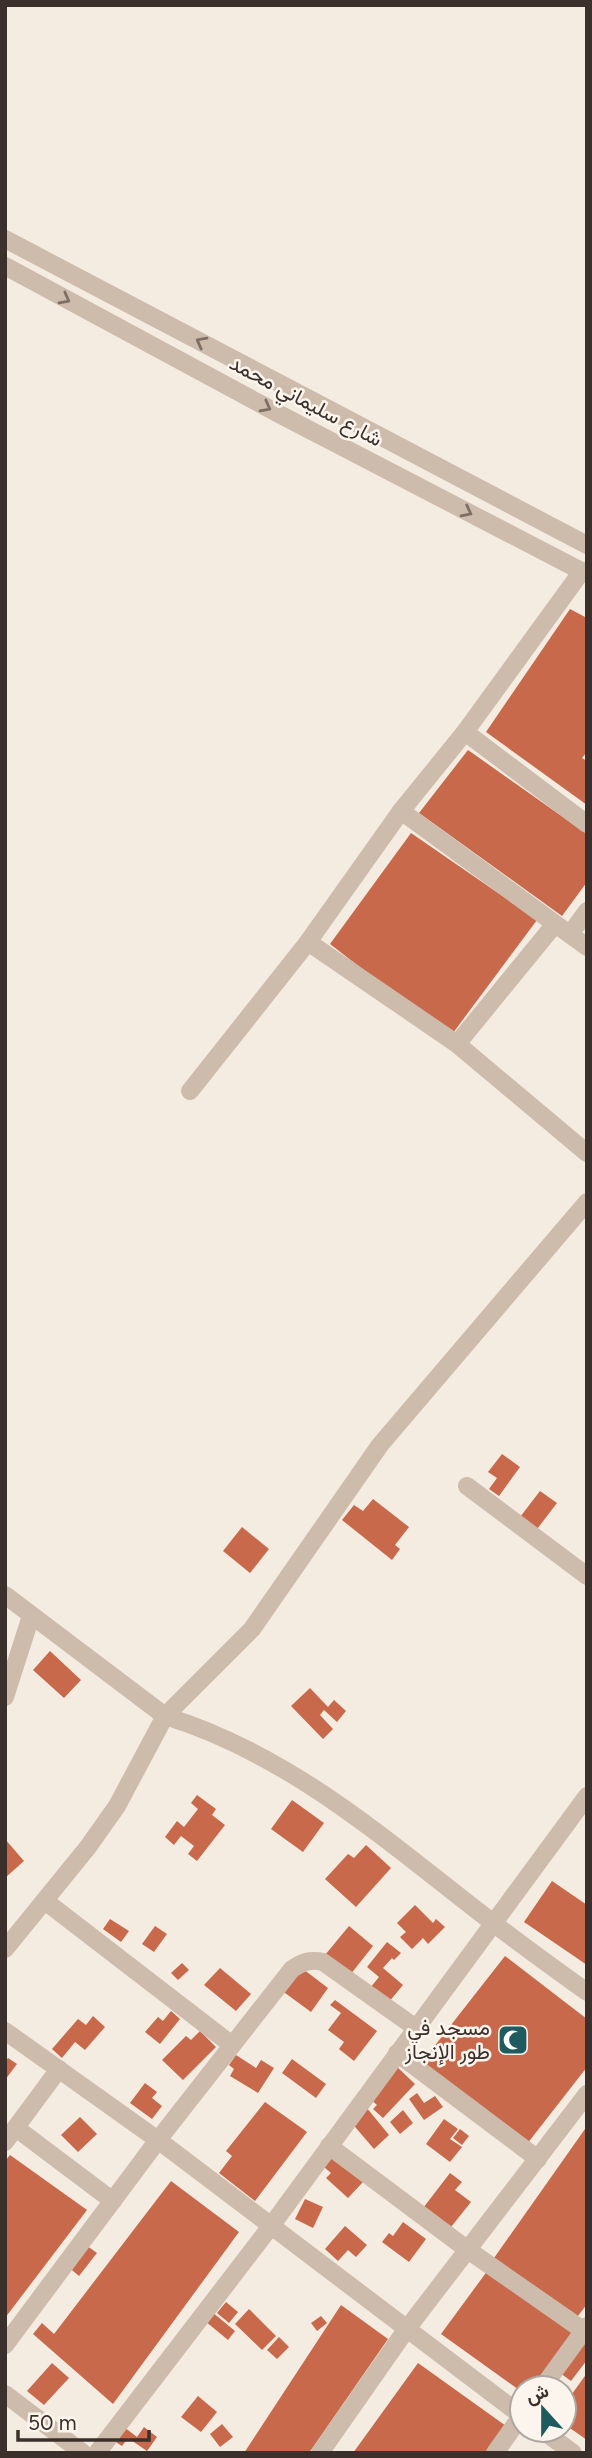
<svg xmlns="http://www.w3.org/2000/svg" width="592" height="2458" font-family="Figtree,Vazirmatn,sans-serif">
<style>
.building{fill:#c8694b}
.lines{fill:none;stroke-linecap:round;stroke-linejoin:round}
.minor{stroke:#cdbbac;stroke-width:18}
.oneway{stroke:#7d6f65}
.labels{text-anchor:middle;stroke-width:5;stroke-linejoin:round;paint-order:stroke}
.street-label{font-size:21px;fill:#3b302b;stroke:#fbf5ee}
.poi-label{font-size:21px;fill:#3b302b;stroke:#fbf5ee;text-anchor:end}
</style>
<rect width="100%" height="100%" fill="#f4ebe1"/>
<g class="building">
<polygon points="570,609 587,618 587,752 582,758 587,761 587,805 486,732"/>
<polygon points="468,750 587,834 587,882 562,916 419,813"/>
<polygon points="411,833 537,920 450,1037 330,944"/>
<polygon points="502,1454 520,1467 499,1496 489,1489 497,1478 488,1472"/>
<polygon points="540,1491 557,1503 534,1533 517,1521"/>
<polygon points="373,1499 409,1527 395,1545 400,1549 392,1560 342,1520 354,1505 363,1511"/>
<polygon points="242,1527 269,1549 250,1573 223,1551"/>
<polygon points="50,1651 81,1680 64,1698 33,1670"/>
<polygon points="310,1688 328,1707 334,1700 346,1711 337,1722 324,1710 320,1715 333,1729 323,1739 291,1706"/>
<polygon points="197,1795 216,1809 212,1815 225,1825 197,1861 188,1854 194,1846 181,1836 174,1845 165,1837 177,1821 184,1827 198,1809 191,1803"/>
<polygon points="292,1800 324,1823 303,1852 271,1829"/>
<polygon points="5,1839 24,1861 5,1878"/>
<polygon points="366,1845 391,1868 356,1907 325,1879 348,1854 354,1858"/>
<polygon points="552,1881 587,1905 587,1965 524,1922"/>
<polygon points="415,1905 433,1923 436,1919 445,1927 428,1944 423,1938 412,1949 400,1937 406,1932 397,1923"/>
<polygon points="110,1919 129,1931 121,1942 103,1929"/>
<polygon points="155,1926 167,1934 154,1952 142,1944"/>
<polygon points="349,1926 373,1946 350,1975 325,1955"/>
<polygon points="387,1942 401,1953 394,1960 392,1958 383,1968 403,1985 388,2003 370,1988 379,1977 367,1967"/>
<polygon points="505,1956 587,2019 587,2067 527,2144 422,2062"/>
<polygon points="182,1963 189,1970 178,1980 171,1973"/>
<polygon points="299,1966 328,1988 311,2012 281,1990"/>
<polygon points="220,1968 251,1994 236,2011 204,1985"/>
<polygon points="335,2000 377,2031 354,2061 339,2049 344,2042 328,2030 341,2013 330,2005"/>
<polygon points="171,2011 180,2019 160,2044 145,2032 158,2017 163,2021"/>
<polygon points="93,2016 105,2027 85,2050 75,2042 62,2058 52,2049 78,2019 86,2025"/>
<polygon points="200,2031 216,2047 183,2080 162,2060 186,2036 191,2040"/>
<polygon points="236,2055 256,2068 261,2060 274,2068 258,2093 230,2076 234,2069 229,2065"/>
<polygon points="8,2058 17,2064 5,2080 5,2062"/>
<polygon points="292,2059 326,2084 316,2098 282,2073"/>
<polygon points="395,2065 415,2084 383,2118 373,2109 377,2105 366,2095"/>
<polygon points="145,2083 157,2092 152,2098 162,2106 152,2119 130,2103"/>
<polygon points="417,2093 424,2103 435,2096 443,2107 424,2120 409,2099"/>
<polygon points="265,2102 307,2132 255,2201 219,2173 232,2156 226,2151"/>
<polygon points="366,2107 389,2135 374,2149 350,2121"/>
<polygon points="403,2110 413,2123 400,2134 390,2122"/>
<polygon points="80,2117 97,2134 78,2152 61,2135"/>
<polygon points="444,2119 458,2129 450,2139 462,2147 450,2162 426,2144"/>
<polygon points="460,2129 469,2136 462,2145 453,2138"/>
<polygon points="585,2129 587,2130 587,2304 578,2316 494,2258"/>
<polygon points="10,2155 87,2210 5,2318 5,2161"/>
<polygon points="334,2156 363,2182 348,2198 326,2178 331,2173 324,2167"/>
<polygon points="450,2173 462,2182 455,2190 471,2202 447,2232 420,2212"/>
<polygon points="171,2181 239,2232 113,2404 33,2334 42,2323 54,2334"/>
<polygon points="305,2199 323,2207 313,2228 295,2219"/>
<polygon points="403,2222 426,2239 409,2262 382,2242 389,2233 393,2236"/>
<polygon points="345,2226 367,2245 356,2257 348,2250 338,2261 325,2249"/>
<polygon points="83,2243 97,2253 79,2276 66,2265"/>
<polygon points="488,2270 573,2332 532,2388 522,2388 522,2392 441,2334"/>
<polygon points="226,2302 238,2312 229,2323 217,2313"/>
<polygon points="341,2305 388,2339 309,2453 244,2453"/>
<polygon points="249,2309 276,2336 262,2350 235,2324"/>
<polygon points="212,2312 235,2331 228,2340 205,2321"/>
<polygon points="321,2316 327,2323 317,2331 311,2323"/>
<polygon points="279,2337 289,2347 277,2359 267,2350"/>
<polygon points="587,2341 587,2360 571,2381 556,2370"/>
<polygon points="52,2363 69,2378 44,2405 27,2391"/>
<polygon points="418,2363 506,2426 487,2453 353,2453"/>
<polygon points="587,2373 587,2440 564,2424 564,2405"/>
<polygon points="198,2396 217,2412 201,2432 181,2417"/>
<polygon points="222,2424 233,2437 220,2447 210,2434"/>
<polygon points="124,2427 137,2437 144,2427 157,2437 147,2451 128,2438 122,2446 114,2441"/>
</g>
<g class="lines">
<g class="minor">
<polyline points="5,239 587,545"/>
<polyline points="5,266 279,414 587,574"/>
<polyline points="582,571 465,732 401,811 308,942 457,1044 587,1153"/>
<polyline points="465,732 587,824"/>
<polyline points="401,811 587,947"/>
<polyline points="570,934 587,911"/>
<polyline points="457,1044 555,924"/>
<polyline points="190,1091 308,942"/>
<polyline points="467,1486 587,1576"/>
<path d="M5 1595 165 1716C292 1755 389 1843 492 1922 523 1946 555 1969 587 1992"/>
<polyline points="5,1697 31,1616"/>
<polyline points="45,1901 232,2045"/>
<polyline points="5,1949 88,1847 117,1806 165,1716 252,1629 380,1445 587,1202"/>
<polyline points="5,2031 158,2140 522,2416"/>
<polyline points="397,2053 538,2159"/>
<polyline points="16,2128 113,2201"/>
<polyline points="5,2142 59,2069"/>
<polyline points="329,2146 468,2250 587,2333"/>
<path d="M5 2345 158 2140 292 1969C303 1962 310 1959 323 1962L416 2028"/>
<polyline points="542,2388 587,2326"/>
<polyline points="5,2394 83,2453"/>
<polyline points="542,2430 573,2453"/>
<polyline points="97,2453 271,2226 587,1796"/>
<polyline points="320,2453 406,2330 587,2094"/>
<polyline points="495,2453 522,2415"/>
</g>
</g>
<defs><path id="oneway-chevron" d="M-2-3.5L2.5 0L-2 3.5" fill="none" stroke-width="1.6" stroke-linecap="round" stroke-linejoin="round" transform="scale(1.75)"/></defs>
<g class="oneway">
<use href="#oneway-chevron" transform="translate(65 299) rotate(28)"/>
<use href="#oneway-chevron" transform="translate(201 342) rotate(-152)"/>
<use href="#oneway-chevron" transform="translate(266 407) rotate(28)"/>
<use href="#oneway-chevron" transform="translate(467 512) rotate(27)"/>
</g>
<defs>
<g id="mosque-square" transform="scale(1.575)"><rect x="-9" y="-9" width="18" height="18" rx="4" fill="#1f5a5e" stroke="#fbf5ee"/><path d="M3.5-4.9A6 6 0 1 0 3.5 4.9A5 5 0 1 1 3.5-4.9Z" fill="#fff"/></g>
</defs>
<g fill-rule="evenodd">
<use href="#mosque-square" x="513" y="2040"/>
</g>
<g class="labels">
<g class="street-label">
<text transform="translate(306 401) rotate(28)" y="7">شارع سليماني محمد</text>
</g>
<g class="poi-label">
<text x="490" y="2035">مسجد في<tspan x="490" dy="24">طور الإنجاز</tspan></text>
</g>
</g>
<rect width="592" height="2458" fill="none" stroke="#3b302b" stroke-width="14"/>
<g transform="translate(543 2409) rotate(339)"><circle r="33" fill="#fbf5ee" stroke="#aea6a0" stroke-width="2"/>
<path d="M0-5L12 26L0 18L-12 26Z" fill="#1f5a5e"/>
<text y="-10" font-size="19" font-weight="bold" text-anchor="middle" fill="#3b302b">ش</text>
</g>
<path d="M18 2430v10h131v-10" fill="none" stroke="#3b302b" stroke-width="3.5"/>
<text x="28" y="2430" font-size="21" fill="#3b302b" stroke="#fbf5ee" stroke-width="5" paint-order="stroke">50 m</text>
</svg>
